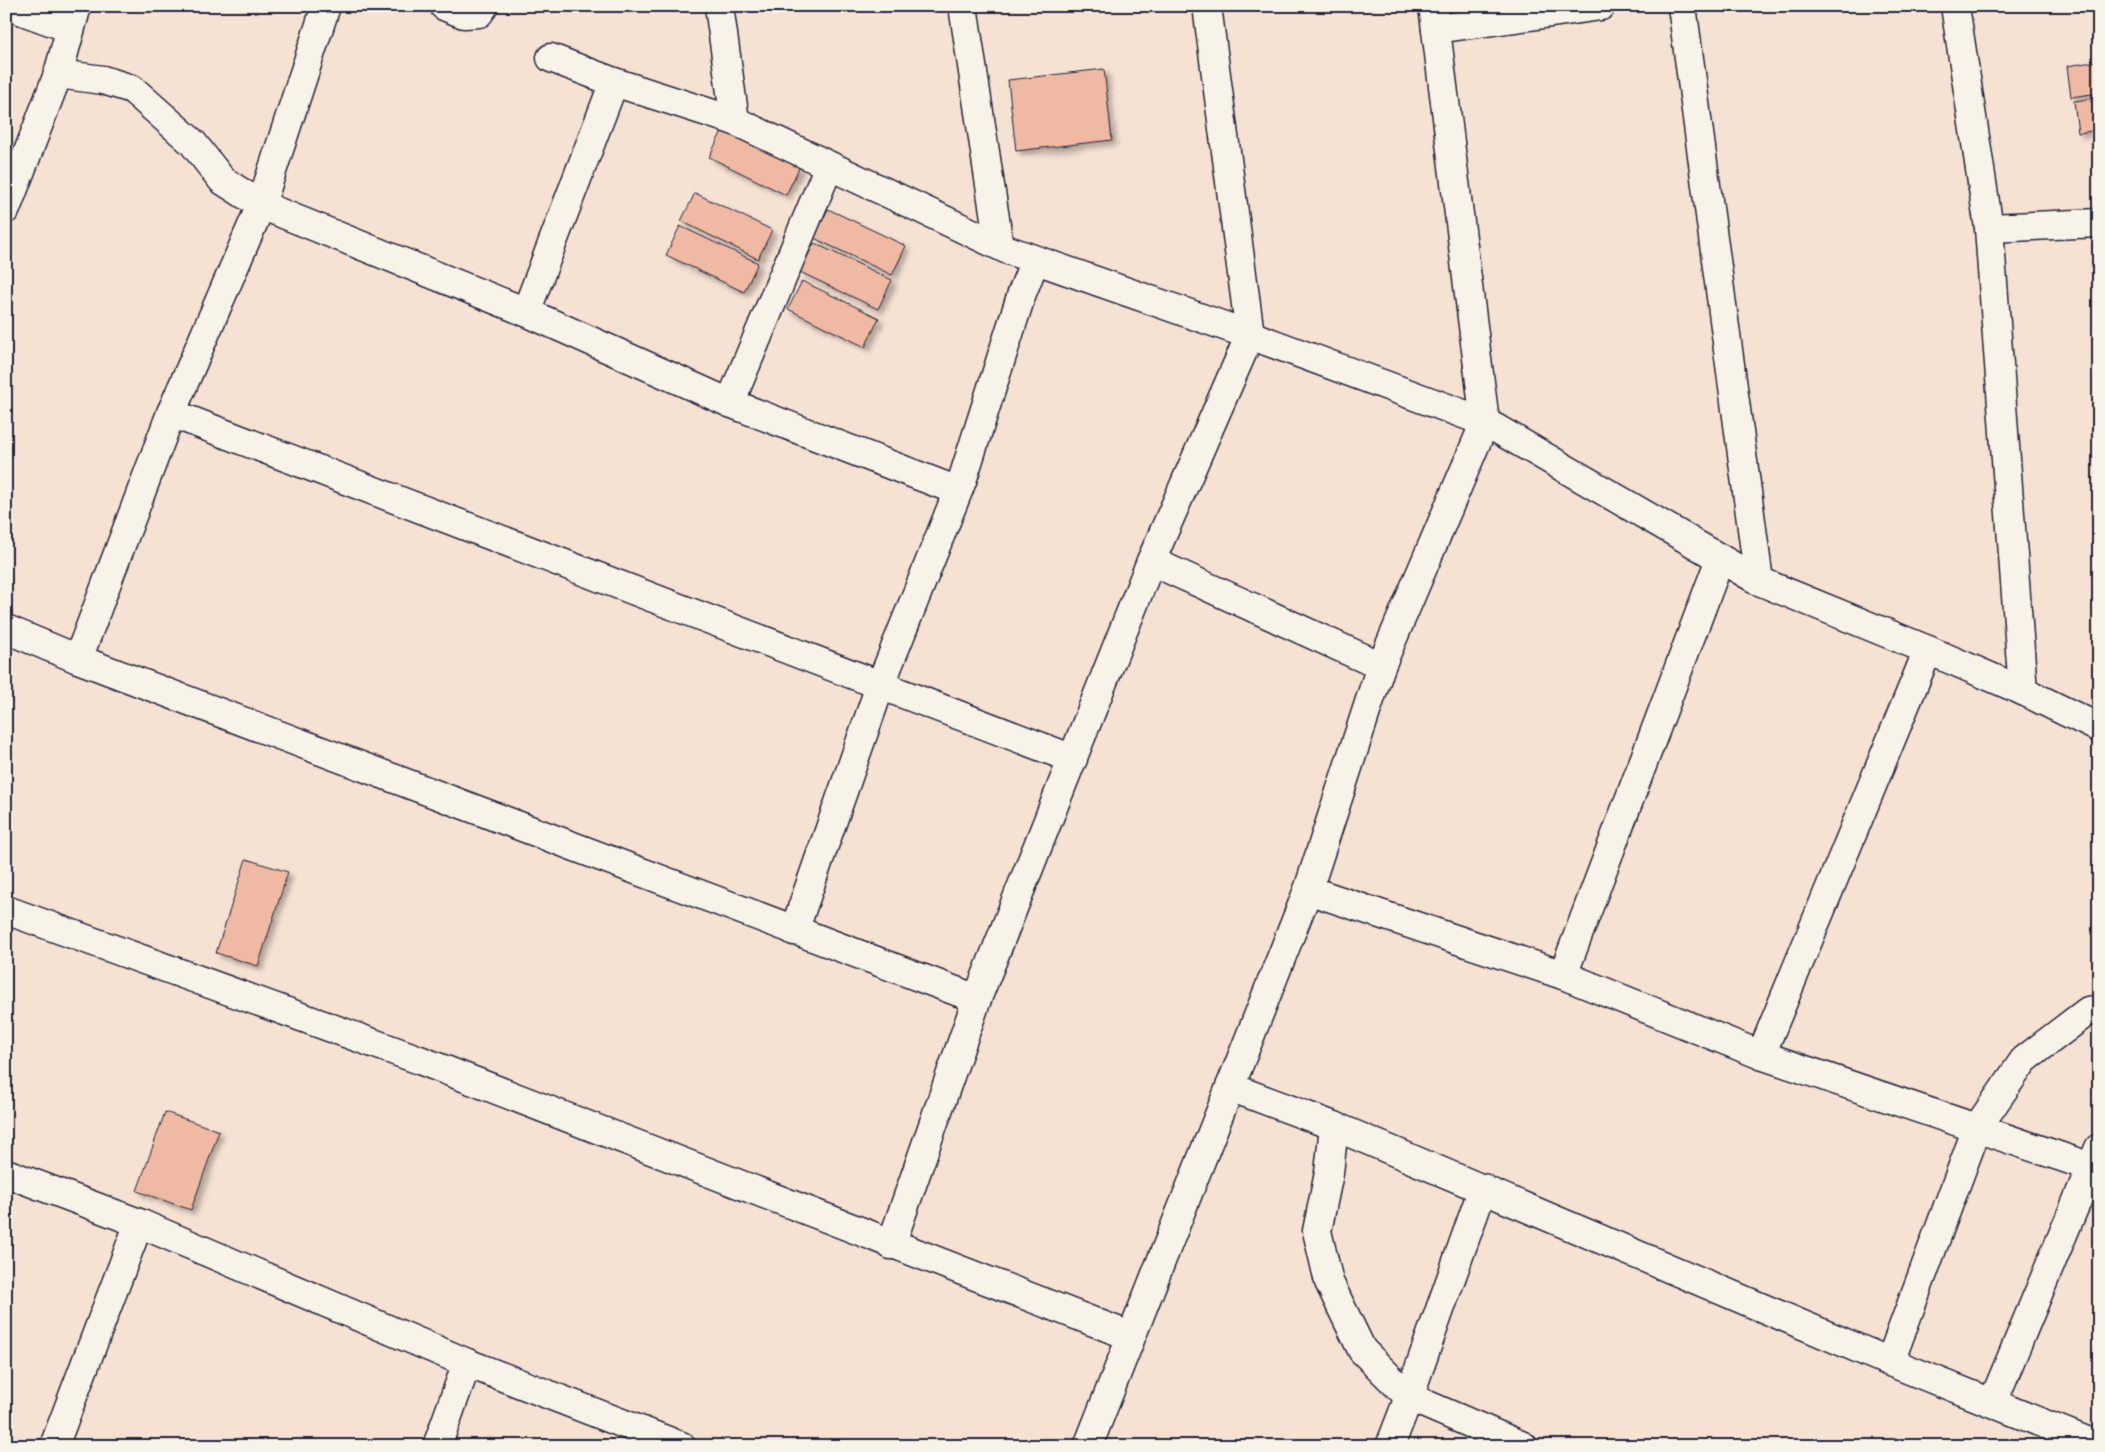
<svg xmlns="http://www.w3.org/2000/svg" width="2105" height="1452" font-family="Delius,sans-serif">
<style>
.building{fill:#efb9a3;stroke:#22223b;filter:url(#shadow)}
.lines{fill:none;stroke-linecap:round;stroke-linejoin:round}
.street-casing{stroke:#22223b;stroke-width:31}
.street{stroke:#f7f3e8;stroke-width:28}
</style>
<defs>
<filter id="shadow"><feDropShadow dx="4.5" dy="4.5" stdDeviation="2.5" flood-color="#0004"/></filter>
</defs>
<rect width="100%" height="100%" fill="#f5e2d3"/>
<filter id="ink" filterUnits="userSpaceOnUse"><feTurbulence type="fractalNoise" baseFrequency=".02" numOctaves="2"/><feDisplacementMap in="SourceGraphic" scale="10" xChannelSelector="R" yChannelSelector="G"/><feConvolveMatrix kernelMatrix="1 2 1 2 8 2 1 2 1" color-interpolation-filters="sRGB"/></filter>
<g filter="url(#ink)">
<g class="building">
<polygon points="2099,61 2099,93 2071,97 2067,66"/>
<polygon points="1104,69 1112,140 1016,151 1008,80"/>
<polygon points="2099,98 2099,130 2078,133 2074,101"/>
<polygon points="723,129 800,166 786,195 709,157"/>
<polygon points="695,193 772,230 758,259 681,221"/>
<polygon points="828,209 906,246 892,275 814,238"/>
<polygon points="680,226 758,263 744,292 666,255"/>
<polygon points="814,243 892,280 878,309 800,272"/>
<polygon points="802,281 879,318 865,347 788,309"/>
<polygon points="246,859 288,872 258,966 216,953"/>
<polygon points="165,1112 219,1131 191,1210 137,1191"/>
</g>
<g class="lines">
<g class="street-casing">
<g id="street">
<polyline points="9,6 69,28"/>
<polyline points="444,6 464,14 479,13 484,6"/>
<polyline points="719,6 735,121"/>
<polyline points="963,6 999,245"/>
<polyline points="1682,6 1759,581"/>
<polyline points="1955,6 1989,228 2023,691"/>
<polyline points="1436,29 1601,6"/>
<polyline points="551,58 614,82 735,121 1008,250 1250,335 1485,422 1759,581 1928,650 2023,691 2099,728"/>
<polyline points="58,74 103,80 132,89 193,143 222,180 261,205 526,312 730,403 958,491"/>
<polyline points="6,209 58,74 77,6"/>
<polyline points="1989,228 2099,223"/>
<polyline points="526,312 614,82"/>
<polyline points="730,403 829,166"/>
<polyline points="171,413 1073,759"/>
<polyline points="1151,561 1381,666"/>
<polyline points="6,629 78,659 977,999"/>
<polyline points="78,659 171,413 261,205 326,6"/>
<polyline points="1308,890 1563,975 1761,1055 2091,1167"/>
<polyline points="6,910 417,1059 1130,1336"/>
<polyline points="794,931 880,686 962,481 1022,293 1035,260"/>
<polyline points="1563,975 1720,559"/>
<polyline points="1761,1055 1928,650"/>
<polyline points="1230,1087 1334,1126 1890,1362 2099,1446"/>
<polyline points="1334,1126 1329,1173 1317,1231 1329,1282 1362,1350 1409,1397 1523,1446"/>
<polyline points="6,1173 139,1223 467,1363 437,1446"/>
<polyline points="891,1245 977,999 1151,561 1250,335 1207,6"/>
<polyline points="1890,1362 1977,1128 2024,1060 2088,1011 2099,1009"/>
<polyline points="467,1363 681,1446"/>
<polyline points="1993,1402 2099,1148"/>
<polyline points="54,1446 139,1223"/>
<polyline points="1088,1446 1308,890 1381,666 1485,422 1433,6"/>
<polyline points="1390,1446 1409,1397 1483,1188"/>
</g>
</g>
<use href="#street" class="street"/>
</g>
</g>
<rect width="2105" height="1452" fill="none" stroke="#f7f3e8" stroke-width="25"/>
<rect x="12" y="12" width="2080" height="1427" fill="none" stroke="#22223b" stroke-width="2" filter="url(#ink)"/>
</svg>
